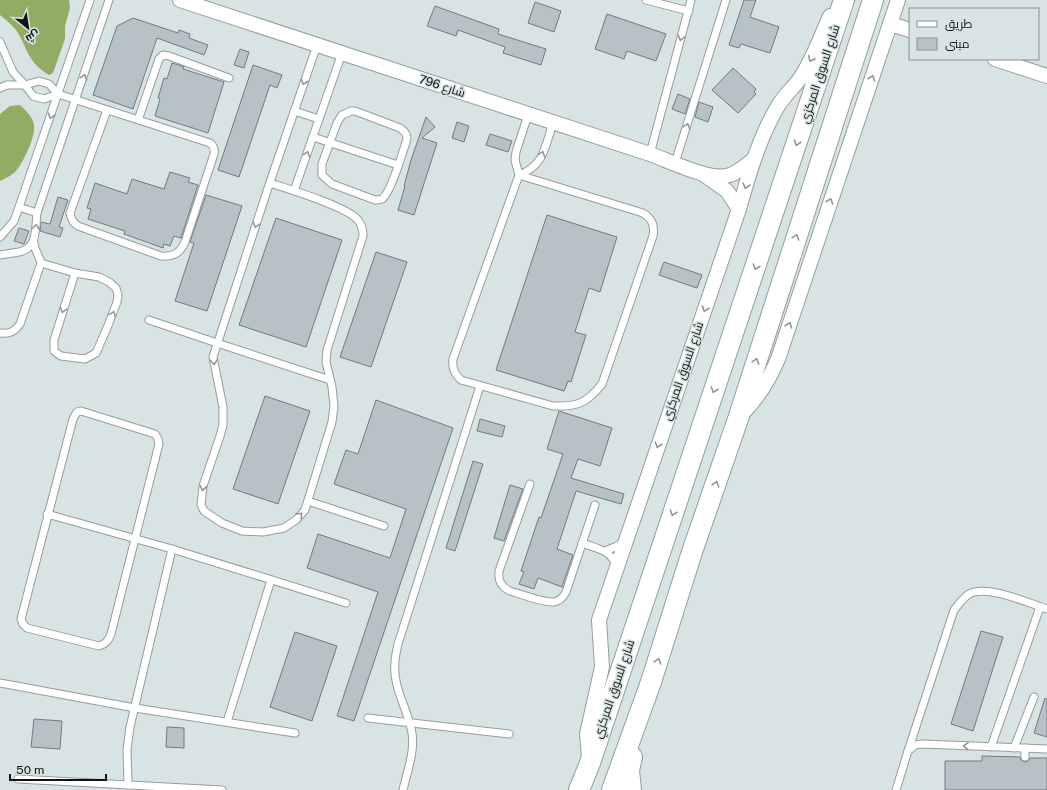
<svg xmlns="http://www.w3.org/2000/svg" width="1047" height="790" font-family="'Public Sans',Cairo,sans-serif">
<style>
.forest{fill:#93ac64}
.building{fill:#b8c1c6;stroke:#717a7e}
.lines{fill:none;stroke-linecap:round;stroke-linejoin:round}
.lane-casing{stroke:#939e9d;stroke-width:9}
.street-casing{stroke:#939e9d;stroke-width:16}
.secondary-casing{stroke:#939e9d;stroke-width:22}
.lane{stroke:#fff;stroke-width:7}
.street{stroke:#fff;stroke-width:14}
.secondary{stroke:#fff;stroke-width:20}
.oneway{stroke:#939595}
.labels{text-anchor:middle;stroke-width:3;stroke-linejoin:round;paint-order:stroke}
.street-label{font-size:12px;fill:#101414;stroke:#d8e4e3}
</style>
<rect width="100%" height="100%" fill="#d8e4e3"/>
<g class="forest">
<path d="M0 0H69L70 8 65 26V39L53 73 49 75C27 62 28 48 16 30 11 24 5 19 0 15Z"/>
<path d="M20 105C26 111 33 117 34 125 36 136 23 163 16 171 11 176 6 178 0 181V114L10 106Z"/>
</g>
<g class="building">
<polygon points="744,0 756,0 750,17 779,27 770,53 741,44 739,48 729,45"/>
<polygon points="535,2 561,11 554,32 528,23"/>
<polygon points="435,6 499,29 498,34 546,49 541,65 503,53 505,47 458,30 456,36 427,26"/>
<polygon points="607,14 666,34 656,61 627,51 624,59 595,49"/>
<polygon points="133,18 178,33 179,30 190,34 189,38 208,45 204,55 157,38 133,109 93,95 117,26"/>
<polygon points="240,49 249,52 244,68 234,65"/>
<polygon points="172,63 184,67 183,69 224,82 208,133 155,116 160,99 158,98 164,78 167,79"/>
<polygon points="253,65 282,75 277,88 270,85 239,177 218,170"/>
<polygon points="733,68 756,89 754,92 756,94 738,113 712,90"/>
<polygon points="678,94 690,99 685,114 672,109"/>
<polygon points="699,102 713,107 708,122 695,117"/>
<polygon points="426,117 435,127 422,138 437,143 414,215 398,210 405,186 404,186 411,160"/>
<polygon points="457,122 469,126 464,142 452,138"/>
<polygon points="490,134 512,141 508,152 486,145"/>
<polygon points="170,172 190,178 188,182 198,185 181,238 174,236 170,246 164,244 163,248 124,234 125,231 88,219 91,209 87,208 95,183 127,194 132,179 164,189"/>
<polygon points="206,195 242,206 207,311 175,301 194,243 190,242"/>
<polygon points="58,197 68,200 59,227 63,228 60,237 40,231 41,222 50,224"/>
<polygon points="547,215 617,237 600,292 589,288 575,332 586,335 571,382 568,381 564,391 496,370"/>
<polygon points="276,218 342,240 306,347 239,325"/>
<polygon points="19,228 29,231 24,244 14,241"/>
<polygon points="376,252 407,262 371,367 340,357"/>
<polygon points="664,262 702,275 697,288 659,275"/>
<polygon points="265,396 310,411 278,504 233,489"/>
<polygon points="376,400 453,428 354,721 337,716 378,592 307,568 318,534 390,558 406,509 334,484 346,450 358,454"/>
<polygon points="559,411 612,428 600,466 578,459 571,478 624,494 621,504 576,491 557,549 573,555 562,587 538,578 534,589 519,584 524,572 521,571 539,517 541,518 563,454 547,449"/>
<polygon points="480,419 505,426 502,437 477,431"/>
<polygon points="473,461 483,464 455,551 446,548"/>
<polygon points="510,485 523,489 504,541 494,538"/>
<polygon points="981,631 1003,637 973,731 951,724"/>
<polygon points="295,632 337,646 312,721 270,707"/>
<polygon points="1045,698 1047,699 1047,737 1034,733"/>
<polygon points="34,719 62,721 60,749 31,747"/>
<polygon points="167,727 184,728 184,748 166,747"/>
<polygon points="982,756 1020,757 1021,760 1025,762 1028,761 1030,758 1047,758 1047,790 945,790 945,761 982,761"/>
</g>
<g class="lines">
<g class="lane-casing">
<g id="lane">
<polyline points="646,0 689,11"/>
<polyline points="0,42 13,72 25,85 33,96 44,99 58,94"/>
<path d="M0 88 7 85H25L39 81 49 84 58 94 210 143C214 146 215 149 214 154L185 242C180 253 174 257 161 256L78 226C73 223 71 219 70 213L107 110"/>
<polyline points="294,111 319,119"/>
<path d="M351 111H355L400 128C404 131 407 133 407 139 403 151 391 193 382 199 379 200 378 200 375 200L332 184 322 175V164L337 123 342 115Z"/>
<path d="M528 115 516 152 515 160 519 175C545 165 545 146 553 123"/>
<polyline points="138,120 159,59 163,55 169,56 229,78"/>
<polyline points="313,137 398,165"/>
<polyline points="650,154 691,0"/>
<polyline points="675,163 726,0"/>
<path d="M519 175 643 213C652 219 655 225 653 236L602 384C587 403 577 407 553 406L461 380C454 373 452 368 453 359Z"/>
<path d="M270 183C288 189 346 206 358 220 362 225 363 230 363 236L327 350 326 362 332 387 334 406 332 422 305 510 296 520 284 528 263 532 242 531 222 523 204 511 201 505 203 486 220 436 223 425V407L213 357 268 188 317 45"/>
<polyline points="294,191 342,53"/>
<polyline points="19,207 37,213"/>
<polyline points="0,237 14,221 19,207 90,0"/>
<path d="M0 255C6 254 13 253 19 252 38 248 35 229 37 213L109 0"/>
<polyline points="41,263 75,273 99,277 109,282 116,288 118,295 117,302 107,328 96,353 85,359 61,356 54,351 54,340 75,273"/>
<polyline points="149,320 217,343 330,380"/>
<path d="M0 333C10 334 14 332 20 324L41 263C39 255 34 250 34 242"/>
<path d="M81 411 155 434 158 439 159 444 111 634C108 641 106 644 99 646L27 628 23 624 21 619 73 419 77 412Z"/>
<path d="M530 484 499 571C498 581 501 587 510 591 520 594 545 603 554 602 560 601 564 596 566 592L595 505"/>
<polyline points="308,501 384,526"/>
<polyline points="47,514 172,549 346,603"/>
<path d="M582 543C595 548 612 550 616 566"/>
<polyline points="605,551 615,547 625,542"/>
<polyline points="0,683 135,708 295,733"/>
<polyline points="368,718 509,734"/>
<polyline points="227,722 271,580"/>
<polyline points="991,747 1040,607"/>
<polyline points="1014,748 1034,697"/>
<path d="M908 751 954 610C959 604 963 598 969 594 987 584 1028 603 1047 609"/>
<polyline points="1025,757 1025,748"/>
<polyline points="18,779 222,790"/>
<polyline points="128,785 127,750 130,727 172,549"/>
<path d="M403 790C407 772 415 752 412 733 408 709 392 687 395 662 395 656 397 650 398 644L480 386"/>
<polyline points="896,790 908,751 915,745 922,744 1047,749"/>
</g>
</g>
<g class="street-casing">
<g id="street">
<path d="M180 0 650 154C670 161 711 182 730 175 739 172 746 165 753 160"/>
<polyline points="890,24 910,30"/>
<polyline points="995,59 1047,76"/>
<polyline points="706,176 727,191 739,209"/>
<path d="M742 414C758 398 769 380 778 359L898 0"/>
<path d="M589 758 587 734 602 667 599 620 739 209C749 174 759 138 778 106 784 96 792 89 799 80 812 62 821 36 830 16"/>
</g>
</g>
<g class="secondary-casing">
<g id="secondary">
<polyline points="579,790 590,763 844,0"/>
<polyline points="612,790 651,682 692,552 738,419 873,0"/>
<polyline points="631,790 629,770 632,757"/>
</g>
</g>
<use href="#lane" class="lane"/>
<use href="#street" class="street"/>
<use href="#secondary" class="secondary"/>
</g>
<defs><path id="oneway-chevron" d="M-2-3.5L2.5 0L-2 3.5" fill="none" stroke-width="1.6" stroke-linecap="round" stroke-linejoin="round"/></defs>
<g class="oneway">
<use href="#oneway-chevron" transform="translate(681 38) rotate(105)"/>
<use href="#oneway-chevron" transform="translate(811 59) rotate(116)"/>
<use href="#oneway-chevron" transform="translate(84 77) rotate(-72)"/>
<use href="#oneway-chevron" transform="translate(872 78) rotate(-71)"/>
<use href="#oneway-chevron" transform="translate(304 82) rotate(109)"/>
<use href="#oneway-chevron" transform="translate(51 116) rotate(109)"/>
<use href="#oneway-chevron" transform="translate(687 126) rotate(-72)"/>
<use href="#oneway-chevron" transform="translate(797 143) rotate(109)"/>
<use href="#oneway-chevron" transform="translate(307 154) rotate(-71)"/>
<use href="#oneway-chevron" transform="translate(542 154) rotate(-70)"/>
<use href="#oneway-chevron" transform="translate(746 186) rotate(106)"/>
<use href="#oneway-chevron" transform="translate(830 201) rotate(-71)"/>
<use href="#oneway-chevron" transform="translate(256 225) rotate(108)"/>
<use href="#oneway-chevron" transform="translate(36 227) rotate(-82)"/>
<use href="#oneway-chevron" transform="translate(796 237) rotate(-72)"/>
<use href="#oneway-chevron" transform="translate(756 267) rotate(109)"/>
<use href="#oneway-chevron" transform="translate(705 309) rotate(109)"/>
<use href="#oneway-chevron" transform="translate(63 310) rotate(107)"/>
<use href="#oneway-chevron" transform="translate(113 314) rotate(-69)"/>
<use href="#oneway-chevron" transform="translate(789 325) rotate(-71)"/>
<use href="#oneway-chevron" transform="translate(756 361) rotate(-72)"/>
<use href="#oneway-chevron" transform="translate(214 362) rotate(85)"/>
<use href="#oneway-chevron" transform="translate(714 390) rotate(109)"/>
<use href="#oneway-chevron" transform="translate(658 445) rotate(109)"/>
<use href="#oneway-chevron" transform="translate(716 484) rotate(-71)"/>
<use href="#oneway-chevron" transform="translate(203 488) rotate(100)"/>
<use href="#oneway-chevron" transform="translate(673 513) rotate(109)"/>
<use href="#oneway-chevron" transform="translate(300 515) rotate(-47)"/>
<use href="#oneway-chevron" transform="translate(658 661) rotate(-72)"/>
<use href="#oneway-chevron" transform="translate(966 746) rotate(-178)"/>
</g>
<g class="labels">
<g class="street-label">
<text transform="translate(820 74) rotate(-72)" y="4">شارع السوق المركزي</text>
<text transform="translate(442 86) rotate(18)" y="4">شارع 796</text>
<text transform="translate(683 371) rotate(-71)" y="4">شارع السوق المركزي</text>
<text transform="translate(614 689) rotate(-71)" y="4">شارع السوق المركزي</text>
</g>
</g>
<rect x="909" y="8" width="130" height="52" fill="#d8e4e3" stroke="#889190"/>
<rect x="917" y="21" width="20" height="6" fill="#ffffff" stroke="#889190"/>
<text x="945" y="28" font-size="12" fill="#101414">طريق</text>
<rect x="917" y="38" width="20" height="12" fill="#b8c1c6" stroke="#889190"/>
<text x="945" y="48" font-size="12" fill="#101414">مبنى</text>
<g transform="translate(28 28) rotate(150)" stroke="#d8e4e3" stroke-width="3" paint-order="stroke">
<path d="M0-3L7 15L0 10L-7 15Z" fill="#101414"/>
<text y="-6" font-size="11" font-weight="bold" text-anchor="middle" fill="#101414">ش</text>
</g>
<path d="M10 774v6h96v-6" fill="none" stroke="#101414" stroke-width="2"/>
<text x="16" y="774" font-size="12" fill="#101414" stroke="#d8e4e3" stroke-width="3" paint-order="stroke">50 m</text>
</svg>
